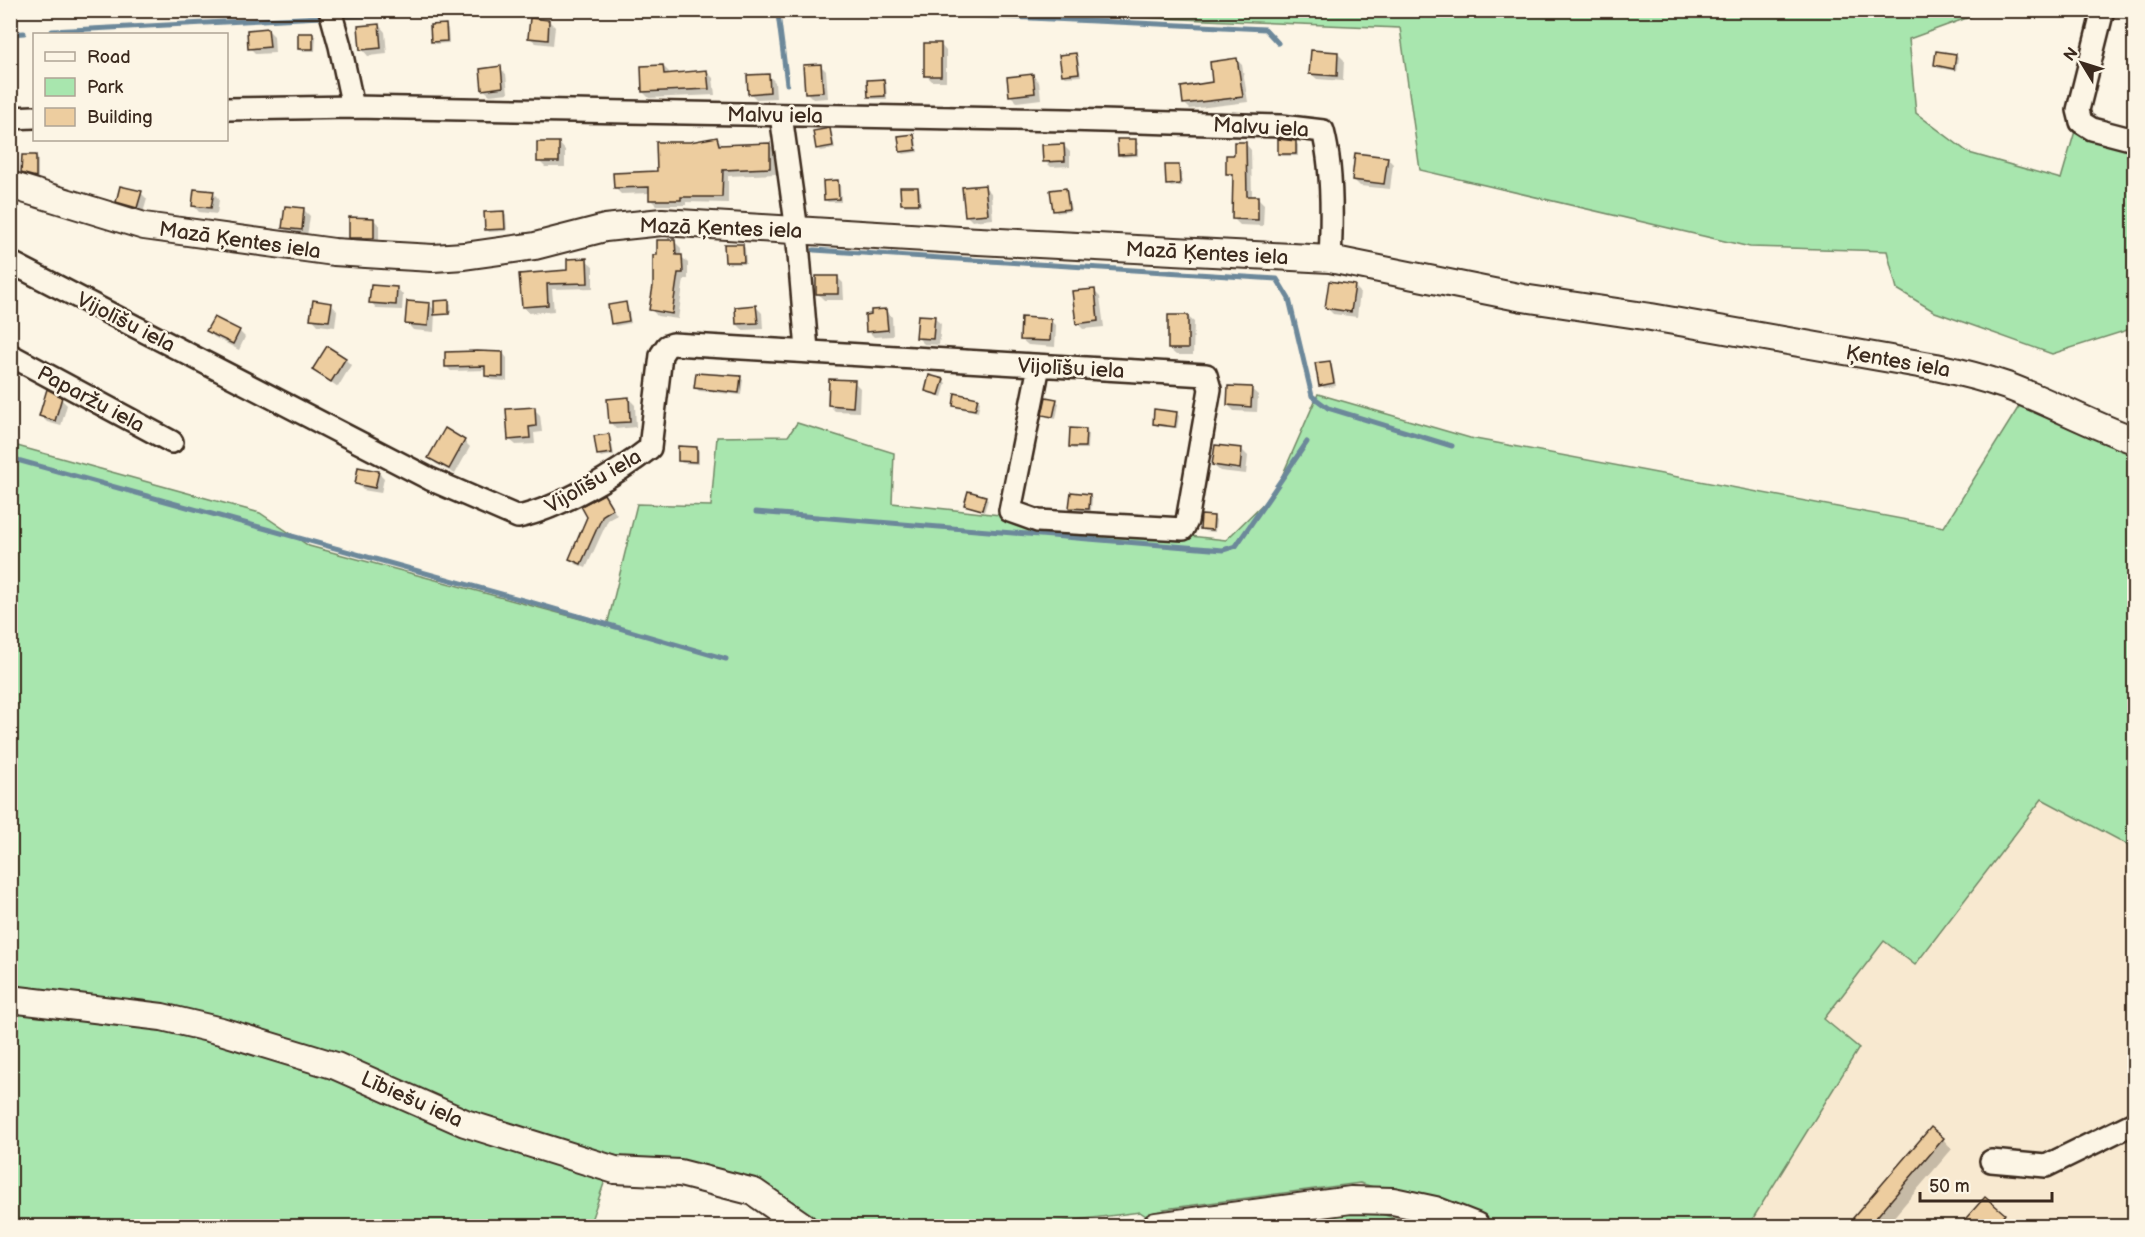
<svg xmlns="http://www.w3.org/2000/svg" width="2145" height="1237" font-family="'Balsamiq Sans',sans-serif">
<style>
.built{fill:#f8e9d0}
.green{fill:#a8e6ae;stroke:#728866;stroke-width:1.5}
.shadow{fill:#0003}
.lines{fill:none;stroke-linecap:round;stroke-linejoin:round}
.stream{stroke:#6c889a;stroke-width:5}
.building{fill:#edcd9f;stroke:#3b2a1e;stroke-width:1.5}
.minor-casing{stroke:#3b2a1e;stroke-width:26}
.tertiary-casing{stroke:#3b2a1e;stroke-width:30}
.minor{stroke:#fcf5e5;stroke-width:21}
.tertiary{stroke:#fcf5e5;stroke-width:26}
.labels{text-anchor:middle;stroke-width:5;stroke-linejoin:round;paint-order:stroke}
.street-label{font-size:21px;fill:#3b2a1e;stroke:#fcf5e5}
</style>
<rect width="100%" height="100%" fill="#fcf5e5"/>
<filter id="ink" filterUnits="userSpaceOnUse"><feTurbulence type="fractalNoise" baseFrequency=".0167" numOctaves="2"/><feDisplacementMap in="SourceGraphic" scale="12" xChannelSelector="R" yChannelSelector="G"/><feConvolveMatrix kernelMatrix="1 2 1 2 8 2 1 2 1" color-interpolation-filters="sRGB"/></filter>
<g filter="url(#ink)">
<polygon class="built" points="2042,799 2134,848 2134,1226 1752,1226 1750,1223 1859,1048 1824,1019 1885,940 1915,964"/>
<g class="green">
<polygon points="982,11 1986,11 1909,39 1916,113 1969,153 2061,179 2075,131 2134,152 2134,328 2052,354 1935,312 1897,289 1887,251 1750,247 1420,170 1400,28"/>
<polygon points="1318,394 1470,438 1944,527 2023,400 2134,451 2134,848 2042,799 1915,965 1884,941 1824,1019 1859,1048 1750,1223 1752,1226 1504,1226 1360,1183 1164,1209 1188,1226 1349,1204 1420,1226 1161,1226 1140,1212 1030,1226 827,1226 760,1184 614,1155 589,1226 11,1226 10,444 260,513 309,546 607,626 637,504 711,506 717,437 788,436 797,423 894,453 892,503 1226,540 1275,492"/>
</g>
<g class="shadow">
<polygon points="549,21 555,27 553,45 536,43 529,37"/>
<polygon points="379,25 385,32 387,54 368,56 362,49"/>
<polygon points="445,26 448,28 449,43 435,44 433,42"/>
<polygon points="268,30 274,36 275,53 256,54 250,48"/>
<polygon points="313,35 316,37 315,51 302,51 299,49"/>
<polygon points="940,44 946,51 946,81 932,81 926,75"/>
<polygon points="1338,54 1344,60 1343,81 1317,79 1310,73"/>
<polygon points="1076,55 1078,57 1081,76 1066,77 1063,75"/>
<polygon points="1956,55 1958,58 1956,71 1938,68 1935,65"/>
<polygon points="1237,60 1242,65 1248,102 1190,109 1184,103 1214,84"/>
<polygon points="820,65 826,71 828,98 813,99 806,92"/>
<polygon points="663,66 669,72 669,75 707,72 713,78 715,95 649,98 643,92"/>
<polygon points="500,68 506,74 508,93 490,95 483,89"/>
<polygon points="1032,75 1039,82 1041,99 1017,102 1011,96"/>
<polygon points="769,76 775,82 776,98 756,99 750,93"/>
<polygon points="883,80 886,83 887,99 872,99 869,97"/>
<polygon points="829,130 832,133 835,149 820,151 817,148"/>
<polygon points="913,136 916,138 918,152 904,154 901,152"/>
<polygon points="717,138 723,146 769,144 775,150 776,174 728,176 728,203 686,202 686,205 656,205 650,199 650,193 621,194 615,188 658,172 691,143"/>
<polygon points="1135,141 1138,143 1138,156 1122,157 1119,154"/>
<polygon points="1295,142 1298,145 1298,156 1282,156 1279,153"/>
<polygon points="559,143 565,150 565,167 545,167 539,161"/>
<polygon points="1245,143 1251,150 1252,198 1258,198 1264,204 1263,226 1240,225 1234,219 1235,180 1228,174 1235,156"/>
<polygon points="1064,146 1070,152 1070,166 1051,167 1045,161"/>
<polygon points="36,157 38,159 38,178 26,175 23,172"/>
<polygon points="1387,158 1393,164 1390,189 1360,186 1353,179"/>
<polygon points="1178,166 1181,169 1182,186 1171,187 1168,184"/>
<polygon points="837,182 840,184 841,202 828,202 825,200"/>
<polygon points="985,187 991,193 993,219 972,221 966,215"/>
<polygon points="918,188 920,191 921,206 905,206 902,203"/>
<polygon points="1065,189 1068,192 1071,211 1057,213 1055,210"/>
<polygon points="141,193 147,199 143,213 124,208 118,201"/>
<polygon points="213,193 219,199 217,214 199,212 193,205"/>
<polygon points="304,210 310,216 307,236 290,234 284,228"/>
<polygon points="503,213 506,215 507,231 489,232 487,229"/>
<polygon points="373,219 379,225 379,244 357,243 351,237"/>
<polygon points="675,242 681,248 681,256 688,263 688,279 684,279 678,319 657,316 651,309 659,257"/>
<polygon points="743,245 745,248 746,264 729,264 726,262"/>
<polygon points="586,260 593,266 593,288 552,289 554,311 529,313 523,306 521,275 569,271"/>
<polygon points="837,277 843,283 844,300 824,300 818,294"/>
<polygon points="1354,286 1360,292 1357,317 1333,314 1327,308"/>
<polygon points="397,288 403,295 402,310 377,309 371,302"/>
<polygon points="1094,291 1100,297 1104,327 1083,329 1077,323"/>
<polygon points="449,302 451,304 451,313 435,313 434,332 413,330 407,323 429,305 436,311"/>
<polygon points="331,304 337,311 335,327 318,325 312,318"/>
<polygon points="625,304 628,307 631,323 615,326 612,323"/>
<polygon points="756,307 762,313 763,329 743,330 737,324"/>
<polygon points="886,311 892,317 893,336 874,337 868,331"/>
<polygon points="1187,316 1194,322 1193,355 1176,355 1169,349"/>
<polygon points="934,318 941,324 939,345 924,344 918,338"/>
<polygon points="1050,320 1056,326 1055,347 1028,345 1021,339"/>
<polygon points="208,331 239,331 245,337 239,350 214,337"/>
<polygon points="503,353 507,358 507,381 491,380 486,376 487,370 451,371 446,366"/>
<polygon points="345,359 351,365 338,387 314,370"/>
<polygon points="1329,362 1332,365 1336,386 1324,388 1321,385"/>
<polygon points="740,378 743,380 741,395 699,391 696,388"/>
<polygon points="943,380 946,383 942,397 929,393 926,391"/>
<polygon points="854,382 860,388 859,412 835,411 829,405"/>
<polygon points="1251,389 1258,395 1257,412 1234,411 1228,405"/>
<polygon points="61,399 67,405 61,426 47,422 41,416"/>
<polygon points="629,399 635,405 636,427 616,429 610,422"/>
<polygon points="977,399 980,402 978,412 957,408 954,405"/>
<polygon points="1056,401 1059,403 1056,419 1047,417 1044,414"/>
<polygon points="534,409 540,415 542,432 534,433 535,444 516,445 509,439"/>
<polygon points="1176,413 1179,416 1177,428 1157,426 1154,423"/>
<polygon points="1085,430 1088,433 1087,449 1073,449 1070,446"/>
<polygon points="609,435 611,438 614,455 601,457 599,455"/>
<polygon points="464,441 470,447 455,474 436,464 430,458"/>
<polygon points="696,448 699,451 699,464 682,463 679,460"/>
<polygon points="1242,450 1248,456 1246,474 1220,471 1213,465"/>
<polygon points="378,472 384,478 381,493 363,490 356,483"/>
<polygon points="1090,495 1092,498 1091,511 1073,510 1071,507"/>
<polygon points="604,496 617,515 608,520 586,568 576,564 571,559"/>
<polygon points="985,498 988,500 984,512 966,504"/>
<polygon points="1214,517 1216,520 1215,532 1204,531 1201,528"/>
<polygon points="1943,1139 1952,1149 1886,1226 1863,1226"/>
<polygon points="2004,1215 2013,1225 2012,1226 1961,1226"/>
</g>
<g class="lines">
<g class="stream">
<polyline points="663,10 778,14 787,84"/>
<polyline points="778,10 778,14 924,13 1265,29 1278,43"/>
<polyline points="347,16 384,15 420,10"/>
<polyline points="52,31 321,17"/>
<polyline points="10,34 24,33"/>
<polyline points="814,250 1277,279 1289,299 1312,396 1328,408 1452,446"/>
<polyline points="10,458 530,602 726,659"/>
<polyline points="756,512 1223,550 1236,546 1307,442"/>
</g>
</g>
<g class="building">
<polygon points="530,18 549,20 548,40 528,38"/>
<polygon points="379,24 381,48 360,50 358,26"/>
<polygon points="446,24 447,41 431,42 430,25"/>
<polygon points="268,28 270,47 248,49 247,30"/>
<rect x="298" y="33" width="15" height="16"/>
<rect x="924" y="43" width="17" height="33"/>
<polygon points="1311,50 1338,52 1337,76 1309,74"/>
<polygon points="1936,51 1956,54 1954,69 1934,65"/>
<polygon points="1076,53 1079,73 1062,75 1059,55"/>
<polygon points="1237,58 1243,97 1183,104 1181,87 1212,82 1210,62"/>
<polygon points="821,64 823,92 805,93 803,65"/>
<polygon points="663,65 664,74 707,70 709,89 642,92 641,66"/>
<polygon points="501,66 503,87 482,90 480,69"/>
<polygon points="769,74 770,92 748,94 747,75"/>
<polygon points="1033,74 1035,93 1009,96 1007,77"/>
<polygon points="884,79 885,96 868,97 867,80"/>
<polygon points="830,128 833,146 816,149 813,131"/>
<polygon points="914,134 916,150 900,152 898,136"/>
<polygon points="717,137 719,145 770,143 770,168 723,170 722,197 681,197 681,200 649,200 649,187 614,188 613,173 657,171 656,142 690,142"/>
<polygon points="1117,139 1136,139 1136,154 1118,155"/>
<polygon points="1278,139 1296,141 1296,154 1278,154"/>
<rect x="537" y="142" width="22" height="20"/>
<polygon points="1234,142 1246,142 1247,196 1258,196 1258,220 1232,219 1233,174 1226,174 1226,155 1234,155"/>
<polygon points="1064,144 1065,161 1043,162 1042,145"/>
<polygon points="1355,153 1388,157 1384,184 1352,180"/>
<polygon points="22,155 36,155 36,177 21,173"/>
<polygon points="1165,165 1179,165 1180,184 1166,185"/>
<polygon points="838,180 839,199 824,200 823,181"/>
<polygon points="985,185 988,214 965,216 962,187"/>
<polygon points="120,186 142,191 137,208 116,202"/>
<polygon points="900,187 918,187 919,204 901,204"/>
<polygon points="1066,188 1069,209 1053,211 1050,190"/>
<polygon points="194,189 214,191 211,208 192,206"/>
<polygon points="285,206 304,208 302,230 282,228"/>
<polygon points="504,211 505,229 485,230 484,212"/>
<polygon points="349,217 374,218 374,238 349,238"/>
<polygon points="657,240 675,240 676,255 682,255 683,273 678,273 672,314 649,310 653,286 653,255 657,255"/>
<polygon points="724,244 743,244 744,262 725,262"/>
<polygon points="587,258 588,283 547,284 548,305 522,307 519,274 567,270 567,259"/>
<rect x="816" y="276" width="22" height="18"/>
<polygon points="1329,281 1355,285 1351,312 1325,308"/>
<polygon points="371,285 397,287 396,305 369,303"/>
<polygon points="1095,289 1098,321 1076,324 1072,291"/>
<polygon points="313,300 332,303 329,321 310,319"/>
<polygon points="449,300 449,314 434,315 434,301"/>
<polygon points="407,301 430,303 428,326 405,324"/>
<polygon points="626,302 629,321 611,324 608,305"/>
<polygon points="756,305 758,323 736,324 735,307"/>
<polygon points="886,309 888,330 866,332 865,315 871,314 871,310"/>
<polygon points="918,315 935,316 933,339 916,338"/>
<rect x="1168" y="315" width="20" height="34"/>
<polygon points="214,317 240,330 233,344 206,331"/>
<polygon points="1021,317 1051,319 1050,341 1020,340"/>
<polygon points="327,346 346,358 331,382 312,370"/>
<polygon points="477,351 503,352 503,377 485,376 485,366 445,367 445,352"/>
<polygon points="1330,361 1334,383 1319,386 1315,363"/>
<polygon points="696,373 741,376 739,393 694,388"/>
<polygon points="929,375 944,379 939,395 925,391"/>
<polygon points="829,379 855,380 853,407 828,405"/>
<polygon points="1228,386 1252,387 1251,407 1227,405"/>
<polygon points="47,389 62,397 55,421 39,416"/>
<polygon points="955,393 978,398 975,410 953,406"/>
<polygon points="629,397 630,422 609,423 607,399"/>
<polygon points="1046,397 1057,399 1053,417 1042,415"/>
<polygon points="535,407 536,426 529,427 530,438 508,440 506,409"/>
<polygon points="1154,409 1177,412 1175,427 1153,424"/>
<polygon points="445,428 465,440 449,469 428,458"/>
<polygon points="1070,428 1086,429 1085,447 1069,447"/>
<polygon points="609,434 612,453 597,455 594,436"/>
<polygon points="1215,445 1242,448 1240,469 1212,465"/>
<polygon points="678,446 697,447 697,462 678,461"/>
<polygon points="358,467 379,471 375,488 355,484"/>
<polygon points="968,491 986,496 982,510 964,505"/>
<polygon points="1071,492 1090,494 1089,509 1069,508"/>
<polygon points="604,494 613,509 603,515 581,564 569,559 587,517 581,506"/>
<polygon points="1201,515 1214,516 1213,530 1200,529"/>
<polygon points="1931,1127 1944,1138 1868,1227 1863,1227 1853,1218"/>
<polygon points="1985,1197 2005,1214 1994,1227 1958,1227"/>
</g>
<g class="lines">
<g class="minor-casing">
<g id="minor">
<polyline points="330,10 340,46 353,107"/>
<polyline points="2103,10 2078,110 2081,122 2092,129 2134,140"/>
<path d="M226 109 353 107 1067 120 1281 126 1323 131C1333 168 1332 220 1330 259"/>
<polyline points="781,115 797,231 807,350"/>
<polyline points="10,118 34,117"/>
<path d="M10 262 430 479 518 517C560 508 617 474 650 448L661 355 667 346 673 344 1206 375 1210 389 1187 521 1183 529 1038 521 1010 511 1039 366"/>
<polyline points="10,355 172,442"/>
<polyline points="1991,1161 2046,1166 2134,1123"/>
</g>
</g>
<g class="tertiary-casing">
<g id="tertiary">
<path d="M10 185 144 226 334 252 398 256 433 258 464 256 535 246 605 228 662 222 959 240 1330 259 1523 298 1651 317 1936 367C1960 372 1984 378 2007 386 2050 402 2091 425 2134 440"/>
<polyline points="10,999 162,1017 221,1031 336,1066 465,1123 615,1170 680,1173 754,1192 803,1226"/>
<polyline points="1156,1226 1351,1200 1393,1201 1435,1210 1476,1226"/>
</g>
</g>
<use href="#minor" class="minor"/>
<use href="#tertiary" class="tertiary"/>
</g>
</g>
<g class="labels">
<g class="street-label">
<text transform="translate(775 115) rotate(1)" y="7">Malvu iela</text>
<text transform="translate(1261 127) rotate(3)" y="7">Malvu iela</text>
<text transform="translate(721 228) rotate(2)" y="7">Mazā Ķentes iela</text>
<text transform="translate(240 240) rotate(8)" y="7">Mazā Ķentes iela</text>
<text transform="translate(1207 253) rotate(3)" y="7">Mazā Ķentes iela</text>
<text transform="translate(126 322) rotate(27)" y="7">Vijolīšu iela</text>
<text transform="translate(1898 361) rotate(10)" y="7">Ķentes iela</text>
<text transform="translate(1071 368) rotate(3)" y="7">Vijolīšu iela</text>
<text transform="translate(91 399) rotate(28)" y="7">Paparžu iela</text>
<text transform="translate(593 481) rotate(-30)" y="7">Vijolīšu iela</text>
<text transform="translate(412 1099) rotate(24)" y="7">Lībiešu iela</text>
</g>
</g>
<rect width="2145" height="1237" fill="none" stroke="#fcf5e5" stroke-width="36"/>
<rect x="18" y="18" width="2109" height="1201" fill="none" stroke="#3b2a1e" stroke-width="2" filter="url(#ink)"/>
<rect x="33" y="33" width="195" height="108" fill="#fcf5e5" stroke="#afa495" stroke-width="1.5"/>
<rect x="45" y="52" width="30" height="9" fill="#fcf5e5" stroke="#afa495" stroke-width="1.5"/>
<text x="87" y="63" font-size="18" fill="#3b2a1e">Road</text>
<rect x="45" y="78" width="30" height="18" fill="#a8e6ae" stroke="#afa495" stroke-width="1.5"/>
<text x="87" y="93" font-size="18" fill="#3b2a1e">Park</text>
<rect x="45" y="108" width="30" height="18" fill="#edcd9f" stroke="#afa495" stroke-width="1.5"/>
<text x="87" y="123" font-size="18" fill="#3b2a1e">Building</text>
<g transform="translate(2082 63) rotate(308)" stroke="#fcf5e5" stroke-width="4.5" paint-order="stroke">
<path d="M0-4.5L10 22L0 15L-10 22Z" fill="#3b2a1e"/>
<text y="-9" font-size="16" font-weight="bold" text-anchor="middle" fill="#3b2a1e">N</text>
</g>
<path d="M1920 1192v9h132v-9" fill="none" stroke="#3b2a1e" stroke-width="3"/>
<text x="1929" y="1192" font-size="18" fill="#3b2a1e" stroke="#fcf5e5" stroke-width="4.5" paint-order="stroke">50 m</text>
</svg>
